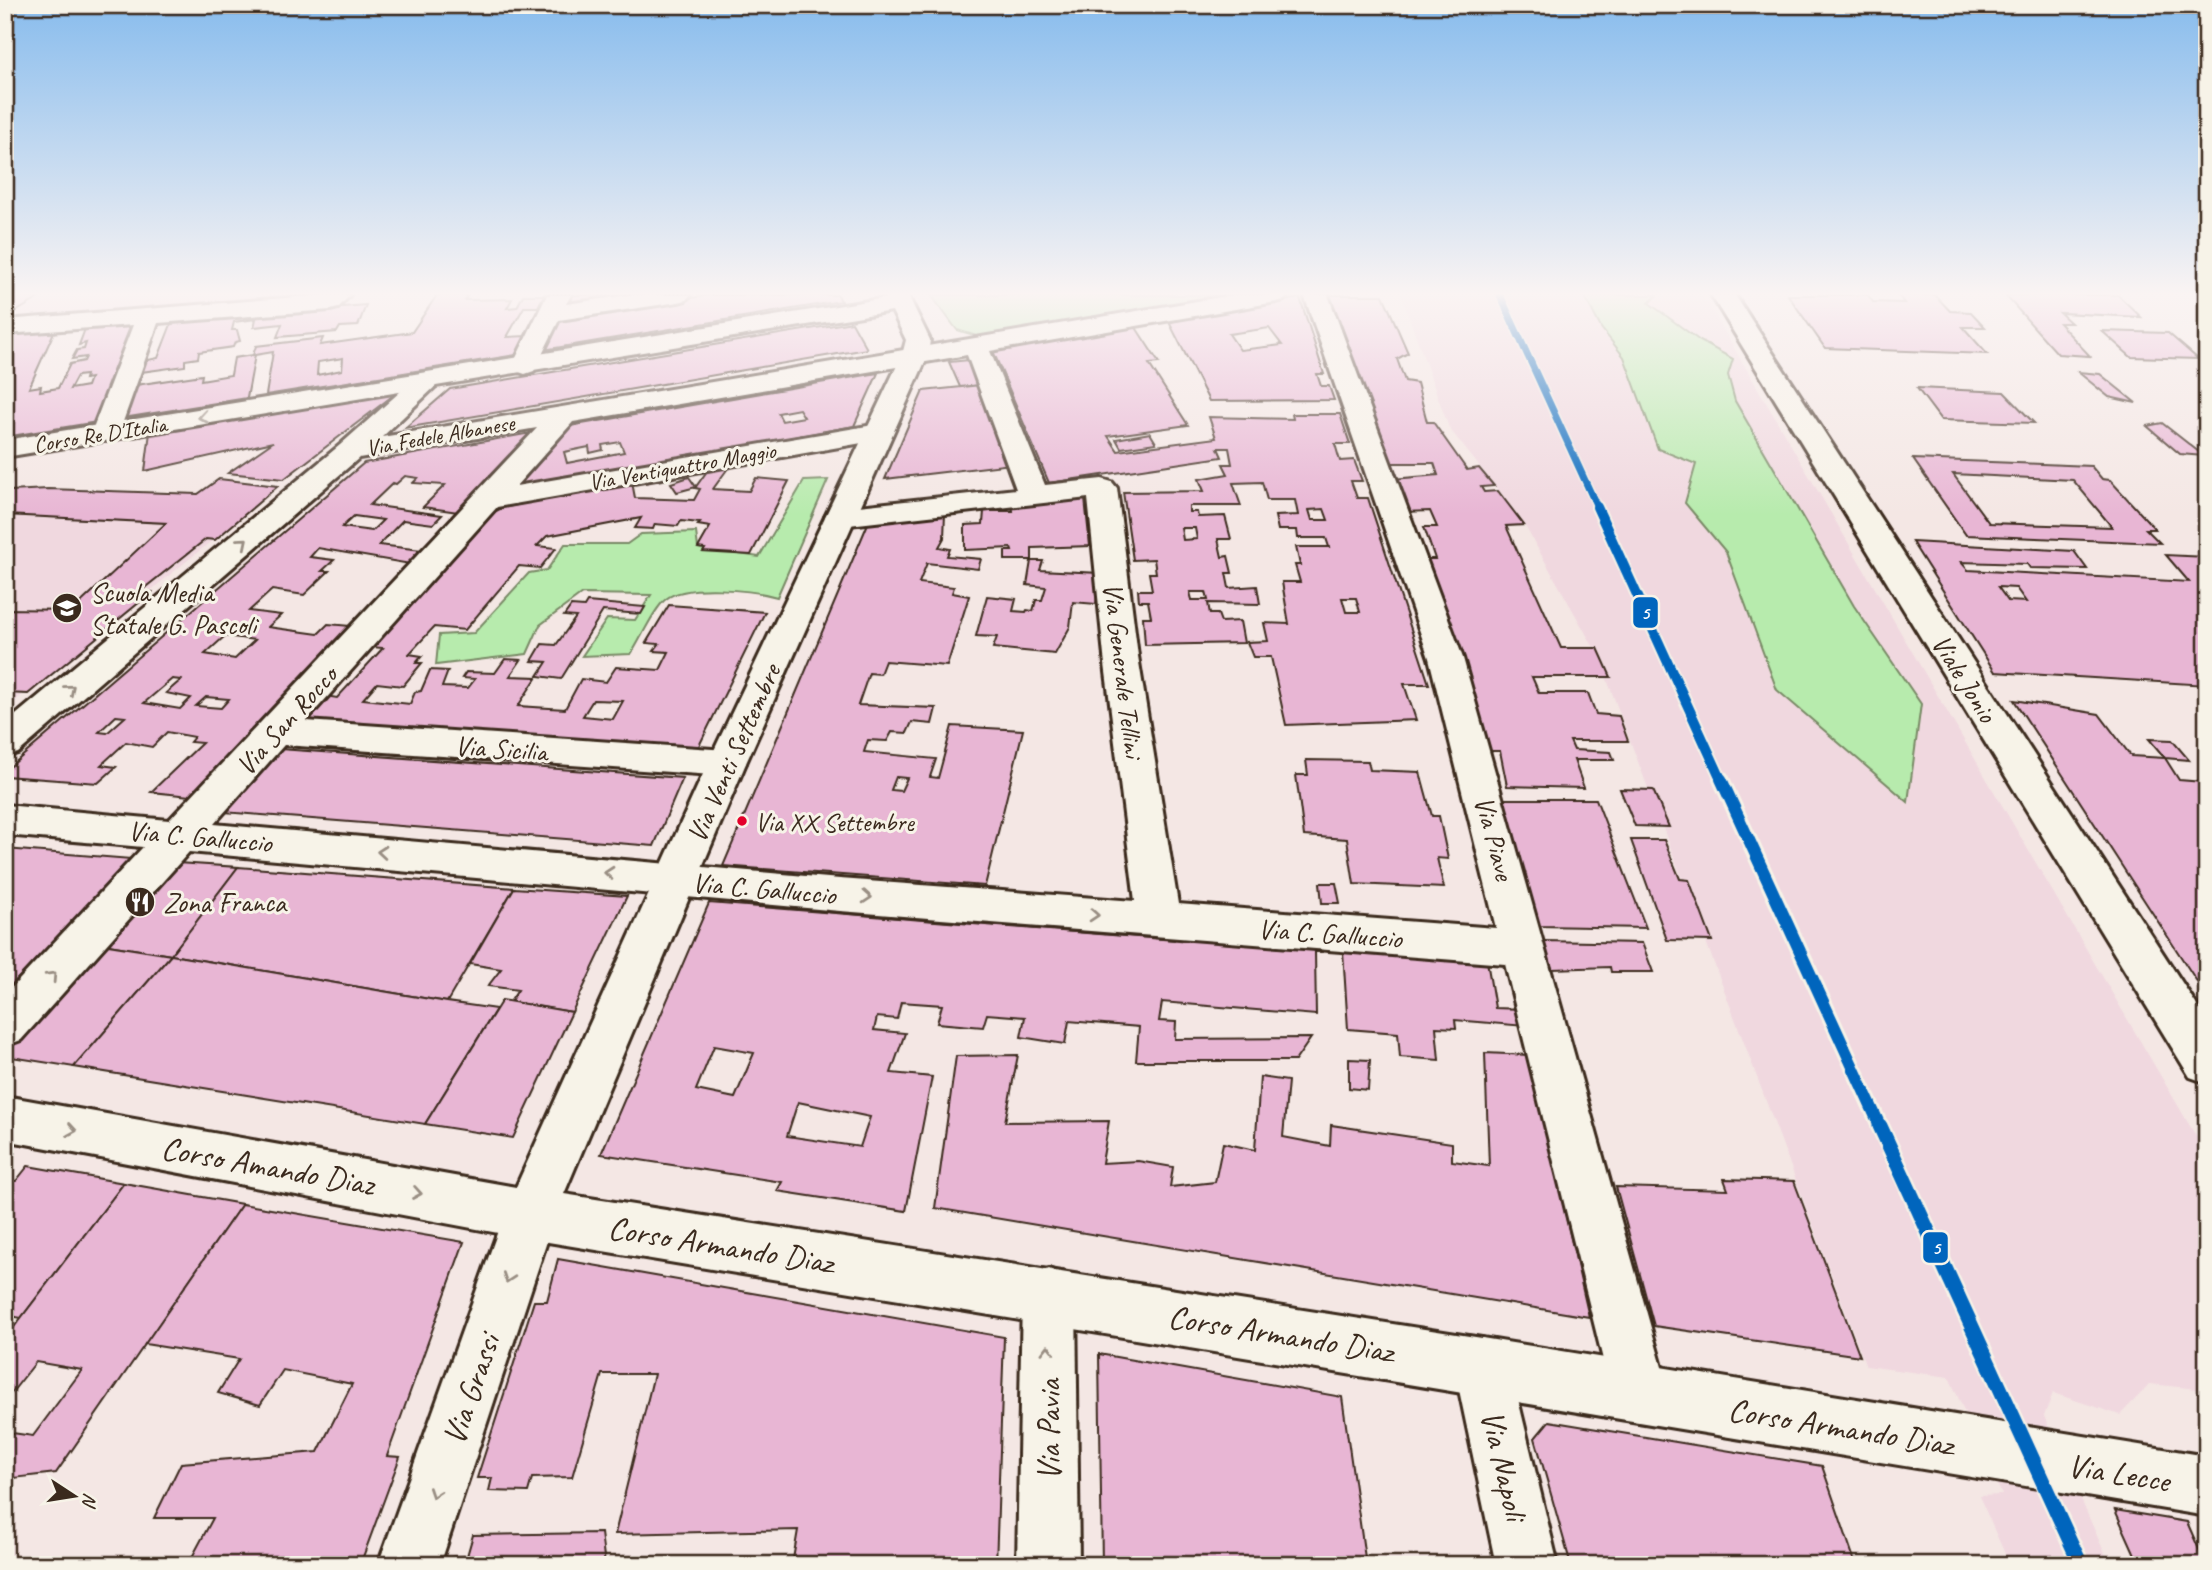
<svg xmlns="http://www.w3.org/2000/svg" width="2212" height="1570" font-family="Caveat,sans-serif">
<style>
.built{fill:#f0d8df}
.green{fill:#b7ebad;stroke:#798a66;stroke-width:2}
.building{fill:#e8b6d4;stroke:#3b2a1e;stroke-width:2;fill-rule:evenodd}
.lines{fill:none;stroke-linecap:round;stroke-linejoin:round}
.minor-casing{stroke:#3b2a1e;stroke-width:6}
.major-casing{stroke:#3b2a1e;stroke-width:6}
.minor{fill:#f7f3e8;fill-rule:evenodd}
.major{fill:#f7f3e8;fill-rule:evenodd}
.rail-1-far3-casing{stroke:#f7f3e8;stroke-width:10}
.rail-1-far2-casing{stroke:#f7f3e8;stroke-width:14}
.rail-1-far1-casing{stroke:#f7f3e8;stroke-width:18}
.rail-1-casing{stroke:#f7f3e8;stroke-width:20}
.rail-1-far3{stroke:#0065bd;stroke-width:7}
.rail-1-far2{stroke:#0065bd;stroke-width:10}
.rail-1-far1{stroke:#0065bd;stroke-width:12}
.rail-1{stroke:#0065bd;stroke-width:15}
.oneway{stroke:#998e83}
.bus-dot{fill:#e4002b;stroke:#f7f3e8;stroke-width:2.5}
.labels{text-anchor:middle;stroke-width:6;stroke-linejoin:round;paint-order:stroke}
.far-street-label{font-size:23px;fill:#3b2a1e;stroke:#f7f3e8}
.bus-label{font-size:26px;fill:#3b2a1e;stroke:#f7f3e8;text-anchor:start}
.poi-label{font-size:28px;fill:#3b2a1e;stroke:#f7f3e8;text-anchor:start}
.street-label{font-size:28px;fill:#3b2a1e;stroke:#f7f3e8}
.near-street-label{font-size:33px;fill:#3b2a1e;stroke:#f7f3e8}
.line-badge{stroke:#f7f3e8;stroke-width:2.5}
.badge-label{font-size:19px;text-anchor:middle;font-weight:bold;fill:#fff}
</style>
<rect width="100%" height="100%" fill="#f4e7e4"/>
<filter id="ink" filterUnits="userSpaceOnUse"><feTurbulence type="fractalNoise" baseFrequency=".0143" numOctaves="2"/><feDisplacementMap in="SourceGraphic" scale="14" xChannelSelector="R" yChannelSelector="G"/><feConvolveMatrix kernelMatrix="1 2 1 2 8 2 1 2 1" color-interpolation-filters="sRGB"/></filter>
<g filter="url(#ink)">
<g class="built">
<polygon points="5,295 317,295 314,298 5,321"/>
<polygon points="1401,295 1703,295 2207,1155 2207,1390 2150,1384 2120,1415 2053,1393 2044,1416 2110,1565 2010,1565 1979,1496 2002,1495 1949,1377 1866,1366 1597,653 1521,519 1449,428"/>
<polygon points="196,494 263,499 5,709 5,499 179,507"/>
</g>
<g class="green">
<polygon points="931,295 1224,295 980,337 957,330"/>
<polygon points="1584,295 1657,295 1649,303 1700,341 1733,359 1728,375 1735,401 1854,606 1921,704 1908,802 1777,690 1726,552 1685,503 1696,464 1658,449 1624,357 1601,328"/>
<path d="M828 480 777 597C753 590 686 583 666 599 654 608 640 641 631 654L582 656 607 619 635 620 651 595 582 594 540 625 527 654 436 665 439 635 474 633 529 573 547 570 565 544H627L641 534 696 532 698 548 759 557 804 481Z"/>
</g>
<g class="building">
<polygon points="5,295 30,295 27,297 39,298 5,318"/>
<path d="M437 295H468L465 300 512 299 507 308 517 307 523 295H544L538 307H524L507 337 526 336 516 355 266 395 273 352 255 355 247 398 123 418 136 385 202 375 201 380 231 375 234 358 253 355 256 346 323 338 320 345 412 332ZM343 358 342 370 317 375 318 362Z"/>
<polygon points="571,295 624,295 569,305 567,304"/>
<polygon points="710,295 838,295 841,301 543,350 558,319"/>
<polygon points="1324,295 1383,295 1408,353 1397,359 1405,381 1417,383 1427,422 1433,422 1467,470 1479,468 1494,486 1481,487 1484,492 1498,491 1524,525 1506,526 1561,648 1598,648 1611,677 1532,677 1539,693 1588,693 1596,714 1619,716 1628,741 1570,741 1574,750 1611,752 1614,760 1574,760 1584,788 1507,786 1500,751 1485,751 1421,559 1435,559 1424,527 1437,527 1430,511 1404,512 1393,479 1438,475 1434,463 1390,463"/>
<polygon points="1788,295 1868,295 1873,302 1904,303 1898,295 1935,295 1950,311 1971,312 1985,327 1963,327 1987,354 1825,348"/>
<polygon points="2005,295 2118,295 2141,317 2060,313 2071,323 2059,323 2090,356 2058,354"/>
<path d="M1300 298 1324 374H1317L1321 386H1329L1334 400 1209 401 1169 322ZM1269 328 1282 345 1240 350 1229 334Z"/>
<polygon points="366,305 358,326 340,327 337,332 277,337 282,324 254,327 256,319 234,322 232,330 237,330 240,341 235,342 233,347 199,352 198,358 185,360 185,366 141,372 143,361 158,358 172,322"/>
<polygon points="852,322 867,349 405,428 450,389"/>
<path d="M135 325 97 422 5 437V335L54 332 29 388 41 386 40 391 58 388 70 364 84 361 86 357 72 359 77 350 84 349 86 343 79 345 85 329ZM86 375 85 379 90 378 87 386 70 389 77 376Z"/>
<path d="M1135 326 1159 363 1149 364 1188 425 1108 436 1118 451 1216 438 1209 417 1293 419 1292 414H1340L1350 444H1335L1340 461 1354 460 1362 481H1351L1357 498H1368L1429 684H1404L1416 720 1286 725 1271 657H1253L1247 642 1268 641 1264 623 1289 624 1282 582H1300L1295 565H1300L1296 547H1329L1326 538H1298L1297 530H1278L1275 516 1298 515 1295 500H1267L1262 482 1233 483 1241 506H1189V512H1197L1198 517 1225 516 1231 539H1218L1222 557 1228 556 1232 573H1226L1229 588 1257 586 1260 604 1208 603 1210 614H1218L1221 622 1240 621 1244 643 1145 645 1143 617H1151L1148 601H1139L1138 590H1152L1149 573H1156L1154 559 1133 560 1123 492 1204 491 1199 479 1228 474 1223 464H1232L1229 448H1218L1222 457 1049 483 993 351ZM1324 509 1328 520H1312L1309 510ZM1181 528H1195L1197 539 1183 540ZM1190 592H1206L1208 600H1192ZM1342 598H1356L1360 612H1346Z"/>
<polygon points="2102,331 2168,333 2198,359 2131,357"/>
<polygon points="969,360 979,385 960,387 949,362"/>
<polygon points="2078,372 2100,374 2136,403 2109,397"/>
<path d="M878 373 854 426 513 488 570 426ZM799 409 804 417 782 421 778 413ZM620 442 624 452 567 463 564 452 589 447 590 453 603 450 602 445Z"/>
<polygon points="981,385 1012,464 885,479 923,391"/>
<polygon points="1917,388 2004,392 2034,423 1941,420"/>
<polygon points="395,394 284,479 228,473 273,442 145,471 150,432"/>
<polygon points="2162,423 2204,456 2180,454 2147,426"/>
<path d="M531 433 458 512 423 507 445 485 413 483 418 478 405 476 396 484 393 483 370 505 442 515 433 524 403 520 379 545 422 550 410 564 318 548 310 557 334 560 322 571H329L304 595 272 590 249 611 281 615 268 627 318 634 328 624 351 626 190 796 151 792 202 743 190 742 194 737 167 732 152 747 126 742 101 765 116 767 98 783 5 776V771L364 463ZM354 516 383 520 372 531 342 527ZM225 636 255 640 235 659 205 654ZM172 679 181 680 166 693 191 698 180 709 144 703ZM206 697 229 699 221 708 196 706ZM116 716 125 717 107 733 99 732Z"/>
<polygon points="1150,433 1156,443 1121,448 1116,439"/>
<path d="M1913 459 2091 466 2102 479 2110 480 2155 529H2146L2160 543 1966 535ZM1953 474 2073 480 2112 527 1989 523Z"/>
<path d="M731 464 713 489 749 491 756 478 789 481 751 555 703 552 705 549 698 548 710 527 698 525 700 523 681 521 678 526 655 524 653 529 635 528 641 518 547 536 537 546 556 548 540 568 519 566 465 630 434 627 409 654 422 656 416 663H422L403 686 377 683 363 699 410 704 415 692 421 691 430 670 448 671 442 687 468 688 475 679 462 678 466 672 495 673 505 659 521 660 510 676 537 677 518 706 565 709 581 679 606 682 616 667 660 670 669 652 654 651 659 644 646 643 669 605 765 612 698 748 306 720 326 696 337 698 383 648 371 647 494 512 502 508 632 482 635 498 694 500 700 489 695 488 710 467ZM593 700 623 701 613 719 583 716Z"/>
<polygon points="689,477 696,487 677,492 671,483"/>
<polygon points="219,479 278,486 215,540 206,539 142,590 152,592 28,694 5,693 5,609 73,610 166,523 5,515 5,495 10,491 48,489 198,494"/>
<polygon points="1079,496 1085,499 1090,546 1032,548 1032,560 1005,560 1005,551 1012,551 1011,548 965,550 965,525 983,524 984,511 1013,511 1012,505"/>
<path d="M945 513 944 538 939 547 950 549 947 556 981 559 978 569 927 563 919 583 954 587 952 593 969 596 947 666 885 661 880 674 869 673 858 705 936 708 932 724 912 722 907 733 892 732 887 741 868 740 864 752 936 759 930 777 938 778 952 726 1023 730 985 886 723 866 869 521ZM896 777 907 778 901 791 891 790Z"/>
<path d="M1912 542 2074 551 2087 569 2030 568 2027 564 1961 562 1968 570 2189 582 2166 555 2207 557V685L1995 672ZM1998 587 2016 588 2026 602 2008 601Z"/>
<polygon points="1031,561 1043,561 1040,570 1100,573 1096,604 1073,602 1070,627 1055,654 993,648 997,637 976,636 987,596 1016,599 1013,611 1026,612 1027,610 1033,611 1036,600 1042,600 1046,587 1027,585"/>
<polygon points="587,602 645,607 641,614 603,611 561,679 538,676 547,662 532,661 542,644 556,645 576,617 564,616 571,606 584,607"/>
<polygon points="2014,700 2099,714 2131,756 2165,758 2179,780 2203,782 2207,786 2207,797 2200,796 2207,805 2207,997"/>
<polygon points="2149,739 2172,740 2189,760 2165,758"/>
<polygon points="280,749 683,778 654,846 223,812"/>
<polygon points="1306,760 1368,761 1370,770 1420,772 1432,816 1439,816 1448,859 1437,858 1444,888 1354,884 1347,839 1304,836 1296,775 1308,775"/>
<polygon points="1620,789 1653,790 1669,827 1635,826"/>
<polygon points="1501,799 1596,799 1646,928 1539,926"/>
<polygon points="1631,840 1664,840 1680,879 1689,880 1712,941 1667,940"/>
<polygon points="5,849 132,859 5,992"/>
<polygon points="177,863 238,867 171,955 102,944"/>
<polygon points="238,867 514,888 447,1002 171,955"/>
<polygon points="1320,883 1336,883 1340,903 1322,903"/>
<polygon points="514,888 627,896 572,1012 510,1002 518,990 488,986 501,969 470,964"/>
<path d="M709 903 1174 940 1175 933 1323 944 1322 952H1315L1316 1015 1162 1002 1159 1021 1176 1022 1175 1039 1311 1038 1295 1061H1136L1139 1027 1069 1021 1065 1044 1021 1037 1025 1017 987 1014 983 1027 937 1023 942 1005 901 1002 897 1019 877 1017 874 1030 905 1033 891 1073 932 1077 906 1211 777 1191 782 1182 601 1154ZM714 1046 754 1053 735 1098 696 1090ZM798 1102 870 1117 860 1147 787 1136Z"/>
<polygon points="1543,941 1642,943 1653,972 1611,972 1610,967 1552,969"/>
<polygon points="102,944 171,955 74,1067 5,1056 5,1049"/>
<polygon points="1343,951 1487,961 1495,1008 1522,1009 1525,1026 1455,1020 1456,1028 1436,1027 1439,1060 1400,1057 1398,1033 1348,1029"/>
<polygon points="171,955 447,1002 496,1009 425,1124 74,1067"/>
<polygon points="502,1000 572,1012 513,1138 425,1124"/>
<polygon points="1485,1053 1529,1055 1589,1317 935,1208 956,1056 1018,1055 1005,1122 1109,1121 1102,1163 1138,1161 1173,1167 1170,1187 1215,1182 1223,1143 1255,1150 1260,1077 1288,1081 1283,1137 1330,1146 1331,1125 1452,1143 1452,1161 1489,1166"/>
<polygon points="1349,1059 1370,1060 1368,1090 1349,1088"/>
<polygon points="28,1166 124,1183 21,1318 5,1315 5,1180 16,1181"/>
<polygon points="1724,1179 1794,1181 1860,1356 1654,1326 1616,1187 1728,1190"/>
<polygon points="124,1183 242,1204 56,1473 5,1479 5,1432 33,1436 82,1370 36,1362 5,1401 5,1339"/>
<polygon points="242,1204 464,1242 387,1456 400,1457 360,1565 180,1565 183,1560 190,1561 213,1518 154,1518 181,1463 318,1452 352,1384 283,1370 260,1405 218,1393 239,1359 145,1344"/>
<polygon points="558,1259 1004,1337 996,1565 792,1565 798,1530 615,1534 654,1374 602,1374 572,1477 532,1478 528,1492 489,1491 492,1478 477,1478 534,1301 547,1301"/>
<polygon points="1099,1354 1342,1397 1366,1565 1102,1565"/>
<polygon points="1549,1421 1822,1466 1856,1565 1571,1565 1535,1438"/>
<polygon points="2115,1510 2187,1522 2206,1565 2137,1559"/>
<polygon points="601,1533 605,1565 450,1565 452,1557 467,1556 473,1535"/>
</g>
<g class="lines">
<g class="minor-casing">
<g id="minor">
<polygon points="324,295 350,295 338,308 330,310 158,323 119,433 115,439 105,441 95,439 91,433 133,325 5,334 5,320"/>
<polygon points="547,295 571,295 566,304 629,295 690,295 686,300 678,302 559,320 534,371 525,374 516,371 512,366"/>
<path d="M1233 295H1288L1284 300 1276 302 990 351 1045 485 1102 479 1112 482 1117 488 1138 656 1178 904 1496 928 1429 658 1304 295H1328L1463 658 1669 1392 1660 1412 1640 1421 1620 1412 1611 1392 1505 964 840 911 189 852 21 1040 5 1046V995L143 847 5 835V805L169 820 537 428 359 458 18 753 5 757V724L340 445 418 376 427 374 436 376 440 382 382 437ZM967 355 1016 489 840 508 829 511 825 517 829 523 840 526 1088 498 1104 656 1135 901 840 879 214 824 284 745 727 776 740 772 746 763 740 754 727 750 306 721 497 507 879 440 889 438 893 432 889 426 879 424 516 486 573 422Z"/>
<polygon points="1711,295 1735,295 2207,1021 2207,1083 2190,1077"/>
<polygon points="530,1189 548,1196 556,1214 440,1565 378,1565 504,1214 512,1196"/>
<polygon points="1049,1269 1068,1277 1076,1296 1079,1565 1017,1565 1022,1296 1030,1277"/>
<polygon points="1482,1338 1502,1346 1510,1366 1558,1565 1496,1565 1454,1366 1462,1346"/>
</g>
</g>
<g class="major-casing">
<polygon id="major" points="884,295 908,295 930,340 928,355 746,763 564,1194 1482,1338 2207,1456 2207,1516 530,1239 5,1140 5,1096 516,1187 708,763 902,355 906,340 892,311 5,457 5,440 886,298"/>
</g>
<use href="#minor" class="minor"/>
<use href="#major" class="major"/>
<g class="rail-1-far3-casing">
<polyline id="rail-1-far3" points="1500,295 1598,509"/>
</g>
<g class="rail-1-far2-casing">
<polyline id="rail-1-far2" points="1597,507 1722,781"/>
</g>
<g class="rail-1-far1-casing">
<polyline id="rail-1-far1" points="1721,779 1881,1128"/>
</g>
<g class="rail-1-casing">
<polyline id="rail-1" points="1880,1126 2081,1565"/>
</g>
<use href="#rail-1-far3" class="rail-1-far3"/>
<use href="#rail-1-far2" class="rail-1-far2"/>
<use href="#rail-1-far1" class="rail-1-far1"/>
<use href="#rail-1" class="rail-1"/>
</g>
<defs><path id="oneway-chevron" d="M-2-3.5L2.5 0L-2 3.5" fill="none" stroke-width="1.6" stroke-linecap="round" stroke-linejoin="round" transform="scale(1.75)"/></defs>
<g class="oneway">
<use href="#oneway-chevron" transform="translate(203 417) rotate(171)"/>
<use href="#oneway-chevron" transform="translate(243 542) rotate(-40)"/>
<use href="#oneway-chevron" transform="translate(70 689) rotate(-40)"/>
<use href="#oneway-chevron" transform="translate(382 852) rotate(-175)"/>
<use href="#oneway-chevron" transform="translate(609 873) rotate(-175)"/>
<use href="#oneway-chevron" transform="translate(867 897) rotate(4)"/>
<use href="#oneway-chevron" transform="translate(1094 915) rotate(4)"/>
<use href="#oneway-chevron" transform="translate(52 976) rotate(-47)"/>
<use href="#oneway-chevron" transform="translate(72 1130) rotate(10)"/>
<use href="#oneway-chevron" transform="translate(417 1193) rotate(10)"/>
<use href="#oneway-chevron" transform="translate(508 1278) rotate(109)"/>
<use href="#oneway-chevron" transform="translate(1048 1350) rotate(-90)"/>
<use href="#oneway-chevron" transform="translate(434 1493) rotate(109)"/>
</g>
</g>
<linearGradient id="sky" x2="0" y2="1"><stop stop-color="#88bced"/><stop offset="0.57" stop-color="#faf4f3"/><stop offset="1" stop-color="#faf4f3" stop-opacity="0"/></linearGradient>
<rect width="2212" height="515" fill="url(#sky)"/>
<defs>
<g id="school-disc" transform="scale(1.575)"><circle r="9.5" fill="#3b2a1e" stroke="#f7f3e8"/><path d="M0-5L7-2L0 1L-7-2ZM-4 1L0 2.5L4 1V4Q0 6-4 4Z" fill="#fff"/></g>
<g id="restaurant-disc" transform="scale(1.575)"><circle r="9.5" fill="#3b2a1e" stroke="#f7f3e8"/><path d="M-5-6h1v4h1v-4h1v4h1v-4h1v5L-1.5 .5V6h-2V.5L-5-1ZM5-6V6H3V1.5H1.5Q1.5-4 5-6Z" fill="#fff"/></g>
</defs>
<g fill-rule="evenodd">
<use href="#school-disc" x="67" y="608"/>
<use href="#restaurant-disc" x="140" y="902"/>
</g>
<circle class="bus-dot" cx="742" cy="821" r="6"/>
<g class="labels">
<g class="far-street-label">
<text transform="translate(100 434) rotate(-9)" y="8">Corso Re D'Italia</text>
<text transform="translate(440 435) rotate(-10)" y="8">Via Fedele Albanese</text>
<text transform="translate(682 466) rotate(-10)" y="8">Via Ventiquattro Maggio</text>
</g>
<g class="bus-label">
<text x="755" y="831">Via XX Settembre</text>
</g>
<g class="poi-label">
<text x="90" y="602">Scuola Media<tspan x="90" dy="32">Statale G. Pascoli</tspan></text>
<text x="163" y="912">Zona Franca</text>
</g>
<g class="street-label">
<text transform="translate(1124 670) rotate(83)" y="10">Via Generale Tellini</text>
<text transform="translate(1965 678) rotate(58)" y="10">Viale Jonio</text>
<text transform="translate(286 720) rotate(-48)" y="10">Via San Rocco</text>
<text transform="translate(501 748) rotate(4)" y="10">Via Sicilia</text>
<text transform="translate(733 753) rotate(-66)" y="10">Via Venti Settembre</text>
<text transform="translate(200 836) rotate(5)" y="10">Via C. Galluccio</text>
<text transform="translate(1495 838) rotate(75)" y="10">Via Piave</text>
<text transform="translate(764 888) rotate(5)" y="10">Via C. Galluccio</text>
<text transform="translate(1330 933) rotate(4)" y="10">Via C. Galluccio</text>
</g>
<g class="near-street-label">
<text transform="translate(268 1165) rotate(10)" y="12">Corso Amando Diaz</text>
<text transform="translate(721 1244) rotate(9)" y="12">Corso Armando Diaz</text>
<text transform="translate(1281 1333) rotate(9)" y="12">Corso Armando Diaz</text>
<text transform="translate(470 1389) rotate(-71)" y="12">Via Grassi</text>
<text transform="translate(1841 1426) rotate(9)" y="12">Corso Armando Diaz</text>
<text transform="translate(1048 1430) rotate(-90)" y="12">Via Pavia</text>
<text transform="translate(1505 1465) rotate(77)" y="12">Via Napoli</text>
<text transform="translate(2119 1472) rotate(9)" y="12">Via Lecce</text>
</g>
</g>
<g class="line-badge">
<rect x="1632" y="596" width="27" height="33" rx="7" fill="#0065bd"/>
<rect x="1922" y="1231" width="27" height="33" rx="7" fill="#0065bd"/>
</g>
<g class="badge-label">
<text x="1645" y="619">5</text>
<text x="1936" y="1254">5</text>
</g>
<rect width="2212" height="1570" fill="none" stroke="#f7f3e8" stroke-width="28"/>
<rect x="14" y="14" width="2184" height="1542" fill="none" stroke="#3b2a1e" stroke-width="2.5" filter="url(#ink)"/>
<g transform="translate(74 1496) rotate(102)" stroke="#f7f3e8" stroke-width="5" paint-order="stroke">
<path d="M0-5L12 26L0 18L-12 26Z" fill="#3b2a1e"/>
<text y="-10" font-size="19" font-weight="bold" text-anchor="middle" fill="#3b2a1e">N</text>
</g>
</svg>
